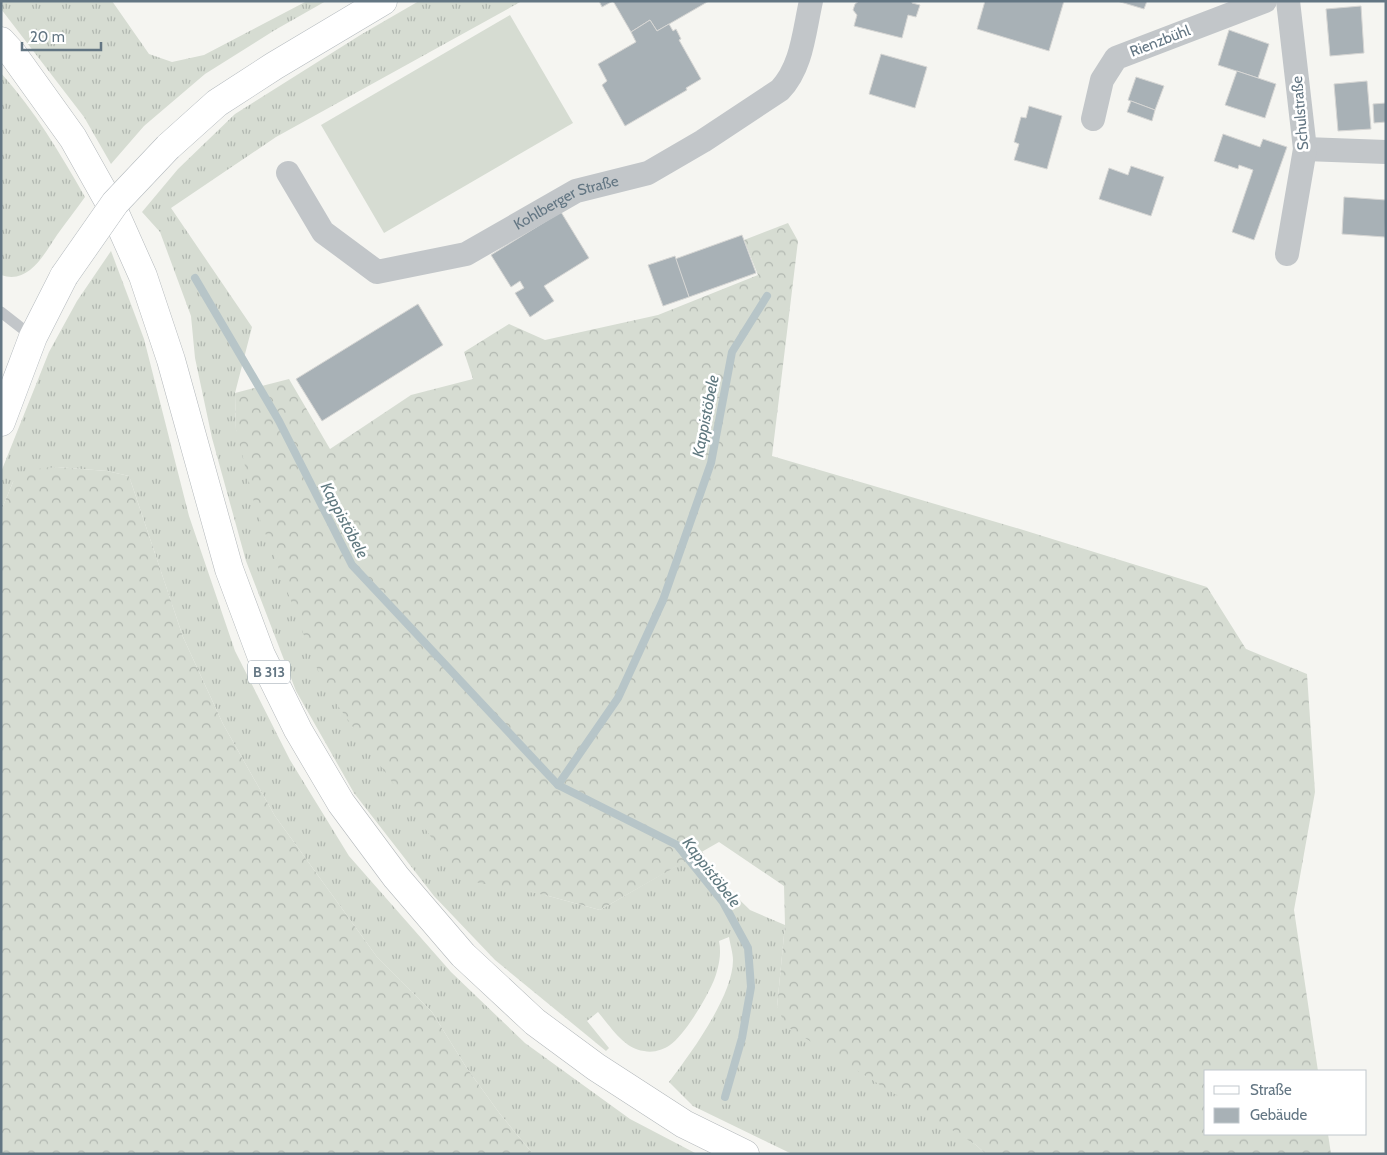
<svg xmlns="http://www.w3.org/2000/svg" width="1387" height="1155" font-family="Cabin,sans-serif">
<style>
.grass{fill:url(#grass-tufts)}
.forest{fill:url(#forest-crowns)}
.pitch{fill:#d6dcd2}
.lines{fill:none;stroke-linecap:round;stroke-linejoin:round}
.stream{stroke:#b7c5c8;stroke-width:8}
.building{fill:#a8b1b6;stroke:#d6d6d4}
.secondary-casing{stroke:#b4babe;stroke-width:29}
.primary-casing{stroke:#b3b8bb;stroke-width:29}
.lane{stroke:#c2c6c9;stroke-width:11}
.street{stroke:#c2c6c9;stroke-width:24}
.secondary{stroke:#fff;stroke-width:28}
.primary{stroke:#fff;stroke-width:28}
.secondary-bridge-casing{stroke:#b4babe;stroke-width:29;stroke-linecap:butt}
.secondary-bridge{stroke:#fff;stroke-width:28}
.labels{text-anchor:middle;stroke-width:5;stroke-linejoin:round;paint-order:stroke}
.shield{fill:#fff;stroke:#929fa8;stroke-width:1}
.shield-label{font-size:14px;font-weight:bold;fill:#637683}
.street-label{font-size:15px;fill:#637683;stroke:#fff}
.water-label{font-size:16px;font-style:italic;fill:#5f787f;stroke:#fff}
</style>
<defs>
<pattern id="grass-tufts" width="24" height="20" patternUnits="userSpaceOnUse" patternTransform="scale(1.25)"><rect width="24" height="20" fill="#d6dcd2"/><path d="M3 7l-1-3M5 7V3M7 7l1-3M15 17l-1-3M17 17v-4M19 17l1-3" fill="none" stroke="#b1b7b0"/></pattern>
<pattern id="forest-crowns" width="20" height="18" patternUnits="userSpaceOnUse" patternTransform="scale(1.25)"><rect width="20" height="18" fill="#d6dcd2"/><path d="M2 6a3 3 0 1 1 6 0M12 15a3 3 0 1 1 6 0" fill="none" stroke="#b1b7b0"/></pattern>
</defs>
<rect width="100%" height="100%" fill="#f5f5f1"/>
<g class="grass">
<polygon points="1,1 112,1 149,54 172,62 204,55 307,1 326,1 275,30 205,74 144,126 111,164 84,117 1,9"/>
<path d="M419 1H522L276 137 171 208 252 327 235 393 236 430 545 895 600 910 702 851 716 877 750 910 785 925 777 1007 976 1145 986 1154H792L693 1106 669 1082C691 1053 733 996 733 960 733 953 730 944 729 937L719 941C721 951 720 960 717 971 713 989 685 1035 670 1045 663 1050 653 1053 644 1051 624 1049 610 1026 598 1012L587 1021 609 1048 606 1051 495 960 434 896 354 793 296 691 246 561 212 438 195 358 191 316 160 232 142 212 178 169 235 114 362 34Z"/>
<path d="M1 73C35 111 60 153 85 197 76 210 66 222 57 235 44 254 29 285 1 275Z"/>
<polygon points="111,251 144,339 189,516 235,651 290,760 349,856 451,972 525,1043 630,1119 697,1154 533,1154 500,1114 466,1067 432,1012 377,957 275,816 223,724 183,637 129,476 107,471 57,467 13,482 1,511 1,472 49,352 77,301"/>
</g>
<g class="forest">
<polygon points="788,223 798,241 772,456 1020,529 1207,587 1246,649 1307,674 1315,792 1294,910 1318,1071 1206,1071 1206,1134 1328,1134 1331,1154 986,1154 976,1145 786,1026 777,1007 785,925 784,886 719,842 600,910 545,895 474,882 453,868 326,689 311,654 255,506 236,430 235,393 289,379 330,449 411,395 473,379 464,352 509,324 545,340 658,315 758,275 744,240"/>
<polygon points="57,467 107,471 129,476 183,637 223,724 275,816 377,957 432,1012 466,1067 500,1114 533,1154 1,1154 1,511 13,482 26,470"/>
</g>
<polygon class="pitch" points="510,15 573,123 384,233 321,125"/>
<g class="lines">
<g class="stream">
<polyline points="195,278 279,421 352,565 558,785 677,845 723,902 748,948 751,987 742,1038 725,1097"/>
<polyline points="558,785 618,698 663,600 711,463 732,352 767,296"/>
</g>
</g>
<g class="building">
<polygon points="599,1 613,1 602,7"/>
<polygon points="613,1 709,1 657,31 650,20 631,32"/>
<polygon points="859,1 912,1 912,3 920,5 916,17 908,15 902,38 854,26 857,15 853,10 855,4"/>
<polygon points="985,1 1064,1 1049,51 977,29"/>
<polygon points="1117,1 1147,1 1144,9"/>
<polygon points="1361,6 1364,53 1330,56 1326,9"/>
<polygon points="650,20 657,31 669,24 673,31 676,29 681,39 679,40 701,79 686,88 687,90 625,126 602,85 607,81 598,64 636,42 631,32"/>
<polygon points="1229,30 1269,44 1258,78 1218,65"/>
<polygon points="881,54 927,67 915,108 869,94"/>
<polygon points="1237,71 1276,84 1265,118 1225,105"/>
<polygon points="1136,77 1164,86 1155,110 1128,100"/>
<polygon points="1367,81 1371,129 1338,131 1334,84"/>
<polygon points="1131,101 1155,110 1152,121 1127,112"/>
<polygon points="1386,103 1386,122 1374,123 1373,104"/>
<polygon points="1029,106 1062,116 1047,169 1014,160 1019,144 1014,142 1021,117 1026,118"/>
<polygon points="1223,134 1260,147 1263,139 1287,147 1254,240 1232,232 1253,170 1239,165 1238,169 1214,161"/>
<polygon points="1131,166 1164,177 1151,216 1099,199 1109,168 1128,175"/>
<polygon points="1344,197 1386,200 1385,237 1342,234"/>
<polygon points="561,212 589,258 544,286 554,301 530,317 515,293 524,288 520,281 511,287 491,255"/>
<polygon points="742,235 756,273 689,297 675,259"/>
<polygon points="675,256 689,297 663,306 648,265"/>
<polygon points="418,304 443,345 322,421 296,379"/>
</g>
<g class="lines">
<g class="secondary-casing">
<g id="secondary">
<polyline points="168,147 217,103 274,66 383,1"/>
<polyline points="1,422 33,337 64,276"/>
</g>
</g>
<g class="primary-casing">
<polyline id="primary" points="1,41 12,53 73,138 114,211 143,276 171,360 229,569 261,655 298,730 341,803 396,877 463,955 535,1022 596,1067 684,1124 745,1154"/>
</g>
<polyline class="lane" points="1,312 33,337"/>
<g class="street">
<polyline points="1093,119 1102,80 1116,58 1265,1"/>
<polyline points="1305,149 1386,152"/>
<path id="s1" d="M288 173 323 232 377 272 466 254 576 191 648 173 703 141 780 90C802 67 804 32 811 1"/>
<polyline points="1287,254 1305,149 1288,1"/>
</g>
<use href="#secondary" class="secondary"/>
<use href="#primary" class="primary"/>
<g class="secondary-bridge-casing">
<polyline id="secondary-bridge" points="64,276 115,203 168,147"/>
</g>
<use href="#secondary-bridge" class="secondary-bridge"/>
</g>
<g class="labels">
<rect class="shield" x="248" y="660.5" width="42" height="23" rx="4"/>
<g class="shield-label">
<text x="269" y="677">B 313</text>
</g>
<g class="street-label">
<text transform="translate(1160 41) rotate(-21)" y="5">Rienzbühl</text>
<text transform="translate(1300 113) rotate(-95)" y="5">Schulstraße</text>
<text dy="5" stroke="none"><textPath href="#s1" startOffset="340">Kohlberger Straße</textPath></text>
</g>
<g class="water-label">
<text transform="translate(705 416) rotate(-79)" y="6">Kappistöbele</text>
<text transform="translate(345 520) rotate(62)" y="6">Kappistöbele</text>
<text transform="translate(712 872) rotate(52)" y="6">Kappistöbele</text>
</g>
</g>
<rect width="1387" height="1155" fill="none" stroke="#637683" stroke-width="5"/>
<rect x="1204" y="1070" width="162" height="65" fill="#ffffff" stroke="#c1c8cd"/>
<rect x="1214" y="1086" width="25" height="8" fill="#ffffff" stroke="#c1c8cd"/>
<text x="1250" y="1095" font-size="15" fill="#637683">Straße</text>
<rect x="1214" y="1108" width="25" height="15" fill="#a8b1b6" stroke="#c1c8cd"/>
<text x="1250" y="1120" font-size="15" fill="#637683">Gebäude</text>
<path d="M22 42v8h79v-8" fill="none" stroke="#637683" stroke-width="2.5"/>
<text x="30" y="42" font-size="15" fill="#637683" stroke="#ffffff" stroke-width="4" paint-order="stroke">20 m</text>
</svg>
